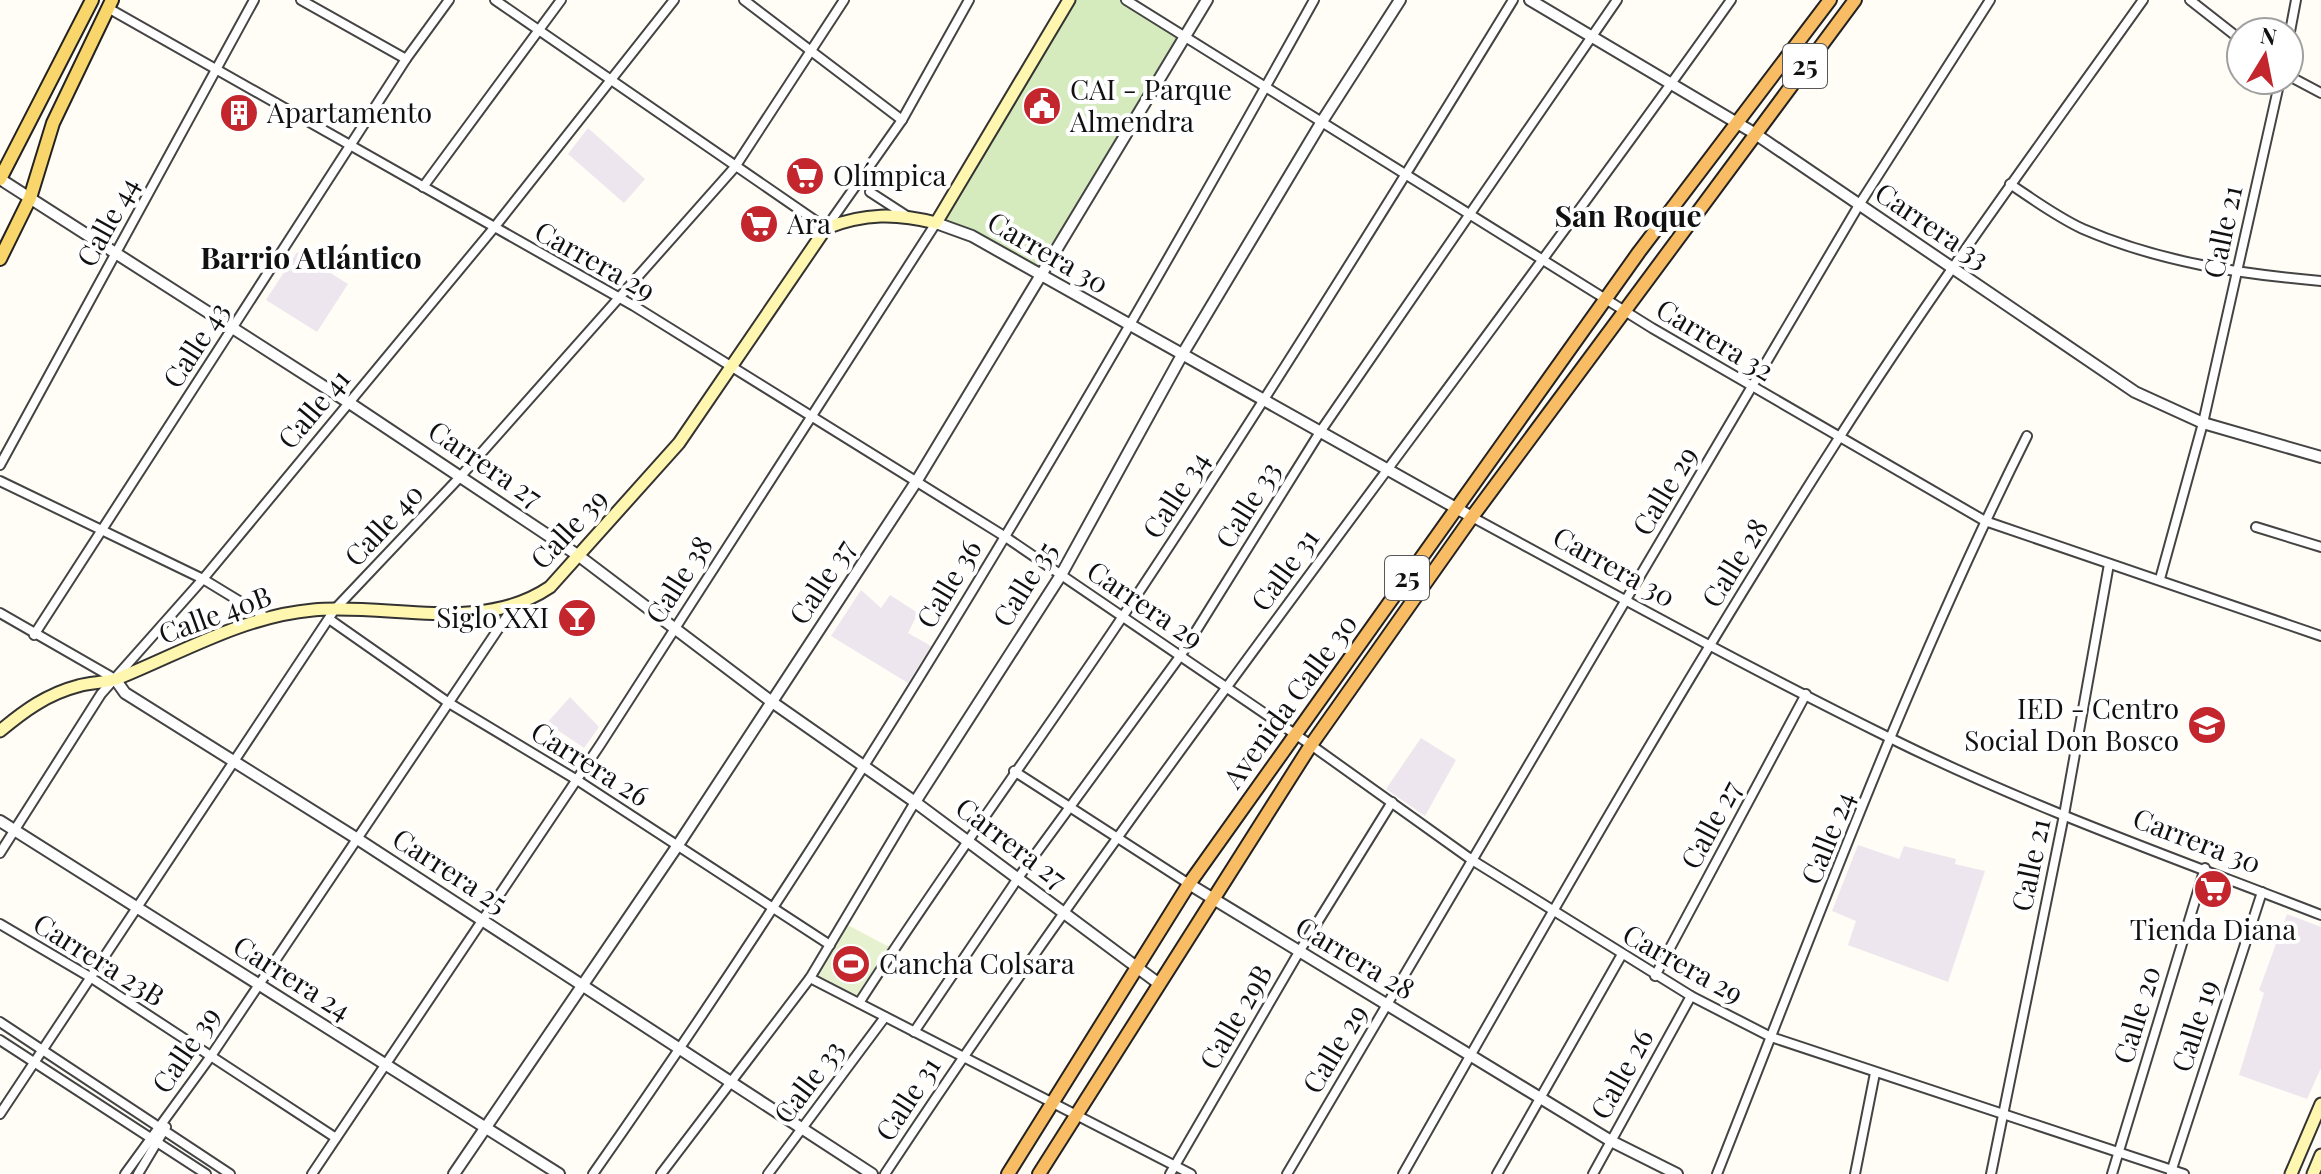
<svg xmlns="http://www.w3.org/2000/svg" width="2321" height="1174" font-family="'Playfair Display',serif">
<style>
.industrial{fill:#eee6ef}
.green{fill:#d5ebbd}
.pitch{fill:#e6f2cf}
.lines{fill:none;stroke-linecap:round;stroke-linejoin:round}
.minor-casing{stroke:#444;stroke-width:12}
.tertiary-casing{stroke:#444;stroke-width:14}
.secondary-casing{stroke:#333;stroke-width:15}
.primary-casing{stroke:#222;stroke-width:16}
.trunk-casing{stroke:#222;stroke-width:16}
.minor{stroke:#fff;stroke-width:8}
.tertiary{stroke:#fff;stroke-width:10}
.secondary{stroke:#fff6b0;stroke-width:11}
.primary{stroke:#f9d66b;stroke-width:12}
.trunk{stroke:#f7bc64;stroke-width:12}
.labels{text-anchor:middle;stroke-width:8;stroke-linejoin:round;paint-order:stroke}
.shield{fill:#fff;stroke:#585858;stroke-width:2}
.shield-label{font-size:26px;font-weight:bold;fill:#111}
.poi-label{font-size:28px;fill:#111;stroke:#fff;text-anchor:start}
.street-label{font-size:28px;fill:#111;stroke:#fff}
.neighbourhood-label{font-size:30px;font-weight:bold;fill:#111;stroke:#fff}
</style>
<rect width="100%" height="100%" fill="#fffdf5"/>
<g class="industrial">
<polygon points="588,128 645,179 624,203 568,154"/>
<polygon points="297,252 348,284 317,332 266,300"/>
<polygon points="861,590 881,608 890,595 918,613 908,633 931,646 908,683 831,636"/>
<polygon points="570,697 599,727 584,748 547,723"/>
<polygon points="1421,738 1456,760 1425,816 1386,789"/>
<polygon points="1858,845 1899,859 1904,846 1956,859 1955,864 1985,871 1948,982 1848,945 1856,921 1832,911"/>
<polygon points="2287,914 2321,927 2321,1068 2307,1099 2239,1075 2264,993 2259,990"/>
</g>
<polygon class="green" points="1069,0 1126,0 1186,36 1041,277 936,223"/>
<polygon class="pitch" points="844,923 893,949 859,1003 810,978"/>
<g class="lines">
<g class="minor-casing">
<g id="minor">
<polyline points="301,0 406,59"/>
<polyline points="495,0 826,228 902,120 969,0"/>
<polyline points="744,0 902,120"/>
<polyline points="1126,0 1652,328 1985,521 2321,636"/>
<polyline points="2190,0 2241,40"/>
<polyline points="108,8 634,306 1004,536 1311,745 1472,860 1691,996 1771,1037 2184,1174"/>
<polyline points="2289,37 2296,0"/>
<polyline points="2289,76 2321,93"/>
<path d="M2010 184C2034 200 2057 217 2083 229 2159 262 2240 274 2321 281"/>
<polyline points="423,187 561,0"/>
<polyline points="870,192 907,216"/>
<polyline points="0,465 254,0"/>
<polyline points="0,481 203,579 267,618"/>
<path d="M1472 517C1610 592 1748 668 1890 738 2029 807 2177 859 2321 915"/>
<polyline points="2256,527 2321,547"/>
<polyline points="2160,579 2203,423 2280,80"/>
<polyline points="0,613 115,679"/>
<polyline points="329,619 449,703 577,780 830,945"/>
<polyline points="34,635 406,59 449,0"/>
<polyline points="1014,771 1189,884"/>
<polyline points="0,853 101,694 203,579 493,229 674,0"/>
<polyline points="0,924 90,977 336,1138"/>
<polyline points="1655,976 1806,694"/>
<polyline points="810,978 1191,1174"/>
<path d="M859 1003C944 871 1037 745 1125 613 1259 412 1387 206 1513 0"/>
<polyline points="0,1022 230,1174"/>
<polyline points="914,1032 1018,878 1181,655 1320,432 1617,0"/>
<polyline points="0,1040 206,1174"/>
<polyline points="0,1114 335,609 460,477 735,167 844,0"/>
<polyline points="2171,1172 2262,892"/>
<polyline points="125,1174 211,1056 513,607"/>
<polyline points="138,1174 166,1127"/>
<polyline points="312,1174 600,745 936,223"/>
<path d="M593 1174C857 798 1091 401 1314 0"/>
<polyline points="661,1174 810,978 915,802"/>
<polyline points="768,1174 885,1017"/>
<path d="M885 1174C1151 771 1452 393 1731 0"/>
<polyline points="1170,1174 1299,952 1392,802"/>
<polyline points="1287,1174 1859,205 1990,0"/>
<path d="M1403 1174C1543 927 1684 680 1837 441 1933 290 2039 146 2143 0"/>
<polyline points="1497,1174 1621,956"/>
<polyline points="1593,1174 1691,996"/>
<path d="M1717 1174C1815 926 1908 674 2027 436"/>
<polyline points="1855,1174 1875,1073"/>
<polyline points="1991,1174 2064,815 2109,564"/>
<polyline points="2112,1174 2205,868"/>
</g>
</g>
<g class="tertiary-casing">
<g id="tertiary">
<polyline points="1530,0 1754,133 2135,392 2203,423 2321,457"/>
<polyline points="0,179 348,402 579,556 772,702 915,802 1158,983"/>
<polyline points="936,223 972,236 1472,517"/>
<polyline points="115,679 125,693 356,838 872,1174"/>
<polyline points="915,802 1061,575 1182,355 1321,123 1400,0"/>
<polyline points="0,821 559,1174"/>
<polyline points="1189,884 1611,1141 1677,1174"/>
<polyline points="454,1174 678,845 916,482 1207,0"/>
</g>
</g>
<g class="secondary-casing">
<g id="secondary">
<path d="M0 731C24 711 47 694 78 686 91 682 107 683 119 678 183 652 244 616 313 610 391 603 481 634 550 587L679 443 826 228C865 213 896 213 936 223L1069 0"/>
<polyline points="2291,1174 2321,1104"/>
<polyline points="2313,1174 2321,1155"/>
</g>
</g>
<g class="primary-casing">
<g id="primary">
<polyline points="0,179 92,0"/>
<polyline points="0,259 30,198 53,123 112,0"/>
</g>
</g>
<g class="trunk-casing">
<g id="trunk">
<polyline points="1008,1174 1189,884 1639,252 1830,0"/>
<polyline points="1039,1174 1311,745 1472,517 1855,0"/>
</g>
</g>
<use href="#minor" class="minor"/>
<use href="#tertiary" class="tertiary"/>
<use href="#secondary" class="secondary"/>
<use href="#primary" class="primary"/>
<use href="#trunk" class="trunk"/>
</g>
<defs>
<g id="civic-disc" transform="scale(2)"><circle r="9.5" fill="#c4262e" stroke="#fff"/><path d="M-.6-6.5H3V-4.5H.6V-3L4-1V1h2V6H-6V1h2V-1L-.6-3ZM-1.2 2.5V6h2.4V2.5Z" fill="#fff"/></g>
<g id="building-disc" transform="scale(2)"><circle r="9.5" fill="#c4262e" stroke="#fff"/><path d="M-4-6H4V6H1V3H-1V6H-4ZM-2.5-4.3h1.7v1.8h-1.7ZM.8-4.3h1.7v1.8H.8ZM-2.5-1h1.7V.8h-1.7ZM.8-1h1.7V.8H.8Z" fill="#fff"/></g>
<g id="supermarket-disc" transform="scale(2)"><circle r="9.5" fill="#c4262e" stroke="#fff"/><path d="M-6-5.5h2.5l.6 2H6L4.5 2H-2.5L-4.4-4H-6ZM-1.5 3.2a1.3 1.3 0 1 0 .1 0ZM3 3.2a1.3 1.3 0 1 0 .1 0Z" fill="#fff"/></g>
<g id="bar-disc" transform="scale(2)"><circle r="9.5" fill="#c4262e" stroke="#fff"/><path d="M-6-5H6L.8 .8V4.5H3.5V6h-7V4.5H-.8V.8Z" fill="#fff"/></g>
<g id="school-disc" transform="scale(2)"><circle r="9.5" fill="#c4262e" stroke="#fff"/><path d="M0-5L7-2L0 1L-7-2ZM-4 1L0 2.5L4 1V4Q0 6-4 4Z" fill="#fff"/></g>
<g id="stadium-disc" transform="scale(2)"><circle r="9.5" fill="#c4262e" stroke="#fff"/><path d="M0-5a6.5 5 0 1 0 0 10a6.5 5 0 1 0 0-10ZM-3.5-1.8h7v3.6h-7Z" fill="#fff"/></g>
</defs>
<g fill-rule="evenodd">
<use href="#civic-disc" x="1042" y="106"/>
<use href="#building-disc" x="239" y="113"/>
<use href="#supermarket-disc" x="805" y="176"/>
<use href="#supermarket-disc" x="759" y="224"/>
<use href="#bar-disc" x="577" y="618"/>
<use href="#school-disc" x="2207" y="725"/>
<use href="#supermarket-disc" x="2213" y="889"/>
<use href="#stadium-disc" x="851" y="964"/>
</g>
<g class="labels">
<g class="shield">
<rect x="1783" y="44" width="44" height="44" rx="6"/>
<rect x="1385" y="556" width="44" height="44" rx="6"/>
</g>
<g class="shield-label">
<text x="1805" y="75">25</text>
<text x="1407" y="587">25</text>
</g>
<g class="poi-label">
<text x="1070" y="100">CAI - Parque<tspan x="1070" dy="32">Almendra</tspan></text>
<text x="267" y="123">Apartamento</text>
<text x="833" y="186">Olímpica</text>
<text x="787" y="234">Ara</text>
<text x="549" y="628" text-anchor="end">Siglo XXI</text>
<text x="2179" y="719" text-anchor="end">IED - Centro<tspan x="2179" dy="32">Social Don Bosco</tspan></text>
<text x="2213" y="940" text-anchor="middle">Tienda Diana</text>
<text x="879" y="974">Cancha Colsara</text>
</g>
<g class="street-label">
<text transform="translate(108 222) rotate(-61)" y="10">Calle 44</text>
<text transform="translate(1932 226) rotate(34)" y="10">Carrera 33</text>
<text transform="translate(2223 232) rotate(-78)" y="10">Calle 21</text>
<text transform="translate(1048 253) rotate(30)" y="10">Carrera 30</text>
<text transform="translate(595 261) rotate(29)" y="10">Carrera 29</text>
<text transform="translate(1715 340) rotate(31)" y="10">Carrera 32</text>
<text transform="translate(196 345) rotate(-57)" y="10">Calle 43</text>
<text transform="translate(314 409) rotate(-50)" y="10">Calle 41</text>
<text transform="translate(485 464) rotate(34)" y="10">Carrera 27</text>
<text transform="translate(1665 491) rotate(-59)" y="10">Calle 29</text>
<text transform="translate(1176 495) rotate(-57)" y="10">Calle 34</text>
<text transform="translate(1248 505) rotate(-58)" y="10">Calle 33</text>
<text transform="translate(384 525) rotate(-47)" y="10">Calle 40</text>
<text transform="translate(569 529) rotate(-47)" y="10">Calle 39</text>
<text transform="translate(1735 563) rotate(-58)" y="10">Calle 28</text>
<text transform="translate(1614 567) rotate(29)" y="10">Carrera 30</text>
<text transform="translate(1285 570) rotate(-54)" y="10">Calle 31</text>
<text transform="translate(679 580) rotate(-57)" y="10">Calle 38</text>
<text transform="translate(822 582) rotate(-57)" y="10">Calle 37</text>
<text transform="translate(949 584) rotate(-59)" y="10">Calle 36</text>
<text transform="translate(1025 584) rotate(-58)" y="10">Calle 35</text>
<text transform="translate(1145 605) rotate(34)" y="10">Carrera 29</text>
<text transform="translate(215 615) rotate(-20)" y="10">Calle 40B</text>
<text transform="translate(1290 701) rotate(-54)" y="10">Avenida Calle 30</text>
<text transform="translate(590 764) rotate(32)" y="10">Carrera 26</text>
<text transform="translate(1711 825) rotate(-62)" y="10">Calle 27</text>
<text transform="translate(1828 838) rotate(-68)" y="10">Calle 24</text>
<text transform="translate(2197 841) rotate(21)" y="10">Carrera 30</text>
<text transform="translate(1011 843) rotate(37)" y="10">Carrera 27</text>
<text transform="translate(2031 865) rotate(-78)" y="10">Calle 21</text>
<text transform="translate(450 871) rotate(33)" y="10">Carrera 25</text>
<text transform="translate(1355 958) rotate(31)" y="10">Carrera 28</text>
<text transform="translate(99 960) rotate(32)" y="10">Carrera 23B</text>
<text transform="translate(1683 964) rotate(29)" y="10">Carrera 29</text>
<text transform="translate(292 978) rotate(32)" y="10">Carrera 24</text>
<text transform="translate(2137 1015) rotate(-73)" y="10">Calle 20</text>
<text transform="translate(1236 1017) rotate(-60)" y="10">Calle 29B</text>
<text transform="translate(2195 1026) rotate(-72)" y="10">Calle 19</text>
<text transform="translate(1335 1049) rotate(-59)" y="10">Calle 29</text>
<text transform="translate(186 1050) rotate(-56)" y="10">Calle 39</text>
<text transform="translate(1622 1074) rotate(-61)" y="10">Calle 26</text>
<text transform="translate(809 1082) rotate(-53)" y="10">Calle 33</text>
<text transform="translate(908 1099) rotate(-57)" y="10">Calle 31</text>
</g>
<g class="neighbourhood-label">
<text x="1628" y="227">San Roque</text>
<text x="311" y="269">Barrio Atlántico</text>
</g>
</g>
<g transform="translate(2265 56) rotate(10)"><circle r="38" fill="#ffffff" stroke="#a0a0a0" stroke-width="2"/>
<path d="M0-6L14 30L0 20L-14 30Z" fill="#c4262e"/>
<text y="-12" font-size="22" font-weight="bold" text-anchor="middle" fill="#111111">N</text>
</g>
</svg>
